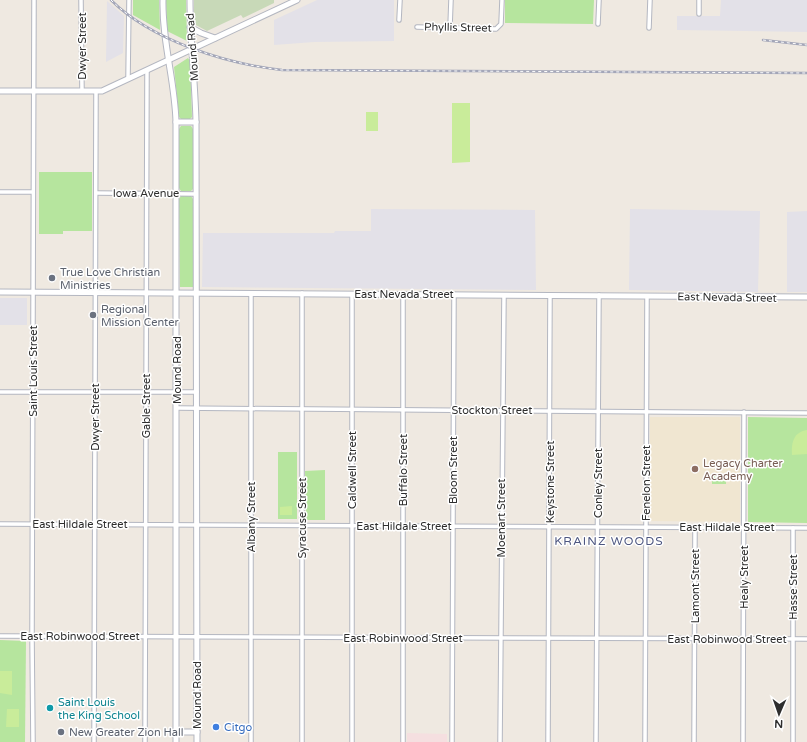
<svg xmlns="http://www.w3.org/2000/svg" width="807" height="742" font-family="'Varela Round',sans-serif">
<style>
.industrial{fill:#e3e1e8}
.education{fill:#f0e6d1}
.medical{fill:#f5dfe0}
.green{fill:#b6e59e}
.cemetery{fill:#c8d9b8}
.pitch{fill:#c9ec9a}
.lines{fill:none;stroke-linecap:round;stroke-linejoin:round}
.street-casing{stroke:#b4b7c1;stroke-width:5.5}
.secondary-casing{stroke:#b4b7c1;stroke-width:7}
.street{stroke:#fff;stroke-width:3.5}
.secondary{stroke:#fff;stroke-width:5}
.rail-casing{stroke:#a3a6b8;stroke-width:2.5}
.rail{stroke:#fff;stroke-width:1;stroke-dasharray:3;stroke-linecap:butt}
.worship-dot{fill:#6b7280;stroke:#fff;stroke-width:1.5}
.education-dot{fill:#8d6e63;stroke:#fff;stroke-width:1.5}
.culture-dot{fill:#0f9aa8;stroke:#fff;stroke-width:1.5}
.shop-dot{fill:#3f7fe0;stroke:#fff;stroke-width:1.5}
.labels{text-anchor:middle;stroke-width:3;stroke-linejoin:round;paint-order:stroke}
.street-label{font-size:11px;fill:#2e2e2e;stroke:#fff}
.worship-label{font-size:11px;fill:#5b616d;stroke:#fff;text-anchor:start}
.education-label{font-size:11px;fill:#785e54;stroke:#fff;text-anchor:start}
.culture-label{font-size:11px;fill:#0d838f;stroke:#fff;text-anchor:start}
.shop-label{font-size:11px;fill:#366cbe;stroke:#fff;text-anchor:start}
.neighbourhood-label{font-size:12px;letter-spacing:1px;fill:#4d5680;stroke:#fff}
</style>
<rect width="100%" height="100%" fill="#efe9e1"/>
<g class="industrial">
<polygon points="317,0 394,0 394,41 314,42 274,45 274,20"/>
<polygon points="721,0 807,0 807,32 677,30 677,16 720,16"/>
<polygon points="107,1 124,16 123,53 106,62"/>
<polygon points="371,209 535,210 536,290 202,287 203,233 334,233 335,231 371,231"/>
<polygon points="630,209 760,211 758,292 629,290"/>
<polygon points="807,211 807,292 787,292 787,212"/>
<rect x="0" y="298" width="27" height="27"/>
</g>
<polygon class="education" points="650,417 740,417 740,522 650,521"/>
<polygon class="medical" points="407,733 447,734 447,742 407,742"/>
<g class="green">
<polygon points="133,0 159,0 160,30 133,15"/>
<polygon points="166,0 186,0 187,41 167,31"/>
<polygon points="505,0 594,0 593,24 505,23"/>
<polygon points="188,58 190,61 192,117 190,119 181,119 179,117 174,67"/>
<polygon points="181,126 191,126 193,129 193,189 191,191 181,191 179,188 179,129"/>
<polygon points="39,172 92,172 92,231 63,231 63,234 39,234"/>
<polygon points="181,196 191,196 193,199 193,287 180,287 179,199"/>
<polygon points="748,417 807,418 807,523 748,522"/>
<rect x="278" y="452" width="19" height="67"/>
<polygon points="325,470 325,520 306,520 305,471"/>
<rect x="712" y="474" width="14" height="10"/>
<polygon points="0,640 26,641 25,742 0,742"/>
</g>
<polygon class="cemetery" points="194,0 274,0 274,3 243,18 241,15 207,31 194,24"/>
<g class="pitch">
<polygon points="452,103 470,103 470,162 452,163"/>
<rect x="366" y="112" width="12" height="19"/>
<path d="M807 430V454L792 455C791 442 794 432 807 430Z"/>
<polygon points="292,506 292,515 280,515 280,507"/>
<polygon points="0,671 12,671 12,695 0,693"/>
<polygon points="7,709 19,709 19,727 6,727"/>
</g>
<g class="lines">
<g class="street-casing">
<g id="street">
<polyline points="81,0 82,91"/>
<polyline points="699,14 699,0"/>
<polyline points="399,20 400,0"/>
<polyline points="598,24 599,0"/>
<polyline points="417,27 496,29 501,24 502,0"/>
<polyline points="450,27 451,0"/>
<polyline points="649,28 650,0"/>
<polyline points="128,79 129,0"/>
<polyline points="0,192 33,192"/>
<polyline points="96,193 196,194"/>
<polyline points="403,294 403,742"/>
<polyline points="0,392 197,392"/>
<polyline points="177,408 807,413"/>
<polyline points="0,524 807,528"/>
<polyline points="0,636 807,639"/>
<polyline points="33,742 32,636 34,0"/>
<polyline points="94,742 96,91"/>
<polyline points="145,742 147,70"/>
<polyline points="251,742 251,293"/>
<polyline points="302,742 302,293"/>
<polyline points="352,742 352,294"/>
<polyline points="452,742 454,294"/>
<polyline points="500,742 504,295"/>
<polyline points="548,742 550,295"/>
<polyline points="596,742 599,295"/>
<polyline points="645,742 647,296"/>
<polyline points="694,742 695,527"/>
<polyline points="743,742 744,412"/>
<polyline points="793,742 793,528"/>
</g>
</g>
<g class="secondary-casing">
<g id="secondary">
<path d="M163 0C162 42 175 81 176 122V742"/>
<path d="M190 0C190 41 195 81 196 122L197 742"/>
<polyline points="190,27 201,33 215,38"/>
<polyline points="0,91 102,91 297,0"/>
<polyline points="176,122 196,122"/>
<polyline points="0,292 807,297"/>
<polyline points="176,732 197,732"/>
</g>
</g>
<use href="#street" class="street"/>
<use href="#secondary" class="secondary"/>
<g class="rail-casing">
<g id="rail">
<path d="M111 0C151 40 226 64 282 70L807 73"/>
<polyline points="763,40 807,45"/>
</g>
</g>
<use href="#rail" class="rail"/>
</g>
<g class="worship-dot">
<circle cx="52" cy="278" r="4"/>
<circle cx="93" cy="315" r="4"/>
<circle cx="61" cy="732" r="4"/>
</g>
<circle class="education-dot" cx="695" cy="469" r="4"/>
<circle class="culture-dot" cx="50" cy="708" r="4"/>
<circle class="shop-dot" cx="216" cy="727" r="4"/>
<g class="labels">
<g class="street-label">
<text transform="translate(458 27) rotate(1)" y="4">Phyllis Street</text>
<text transform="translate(82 46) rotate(-90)" y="4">Dwyer Street</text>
<text transform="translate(192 47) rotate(-94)" y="4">Mound Road</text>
<text x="146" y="197">Iowa Avenue</text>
<text x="404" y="298">East Nevada Street</text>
<text transform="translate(727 297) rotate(1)" y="4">East Nevada Street</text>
<text transform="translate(177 370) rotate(-90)" y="4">Mound Road</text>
<text transform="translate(33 371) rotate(-90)" y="4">Saint Louis Street</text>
<text transform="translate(146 406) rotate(-90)" y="4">Gable Street</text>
<text x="492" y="414">Stockton Street</text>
<text transform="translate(95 417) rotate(-90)" y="4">Dwyer Street</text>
<text transform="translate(352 470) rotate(-90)" y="4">Caldwell Street</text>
<text transform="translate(403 470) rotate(-90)" y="4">Buffalo Street</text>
<text transform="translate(453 470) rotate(-90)" y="4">Bloom Street</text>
<text transform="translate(550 482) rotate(-90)" y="4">Keystone Street</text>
<text transform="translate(598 483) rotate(-90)" y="4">Conley Street</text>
<text transform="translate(646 483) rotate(-90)" y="4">Fenelon Street</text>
<text transform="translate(251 517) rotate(-90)" y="4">Albany Street</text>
<text transform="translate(302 518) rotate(-90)" y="4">Syracuse Street</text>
<text transform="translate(501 518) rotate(-90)" y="4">Moenart Street</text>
<text x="80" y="528">East Hildale Street</text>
<text x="404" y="530">East Hildale Street</text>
<text x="727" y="531">East Hildale Street</text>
<text transform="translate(744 577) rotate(-90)" y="4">Healy Street</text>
<text transform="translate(695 586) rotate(-90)" y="4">Lamont Street</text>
<text transform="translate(793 587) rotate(-90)" y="4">Hasse Street</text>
<text x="80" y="640">East Robinwood Street</text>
<text x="403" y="642">East Robinwood Street</text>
<text x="727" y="643">East Robinwood Street</text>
<text transform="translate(197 695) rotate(-90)" y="4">Mound Road</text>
</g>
<g class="worship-label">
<text x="60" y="276">True Love Christian<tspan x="60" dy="13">Ministries</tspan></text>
<text x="101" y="313">Regional<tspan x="101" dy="13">Mission Center</tspan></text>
<text x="69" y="736">New Greater Zion Hall</text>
</g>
<g class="education-label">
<text x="703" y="467">Legacy Charter<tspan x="703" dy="13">Academy</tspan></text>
</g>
<g class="culture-label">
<text x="58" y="706">Saint Louis<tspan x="58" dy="13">the King School</tspan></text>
</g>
<g class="shop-label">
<text x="224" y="731">Citgo</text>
</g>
<g class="neighbourhood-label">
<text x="609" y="545">KRAINZ WOODS</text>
</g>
</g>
<g transform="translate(779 714) rotate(182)" stroke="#ffffff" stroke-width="3" paint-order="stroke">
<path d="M0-3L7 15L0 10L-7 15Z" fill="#2e2e2e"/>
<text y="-6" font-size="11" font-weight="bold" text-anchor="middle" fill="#2e2e2e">N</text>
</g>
</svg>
